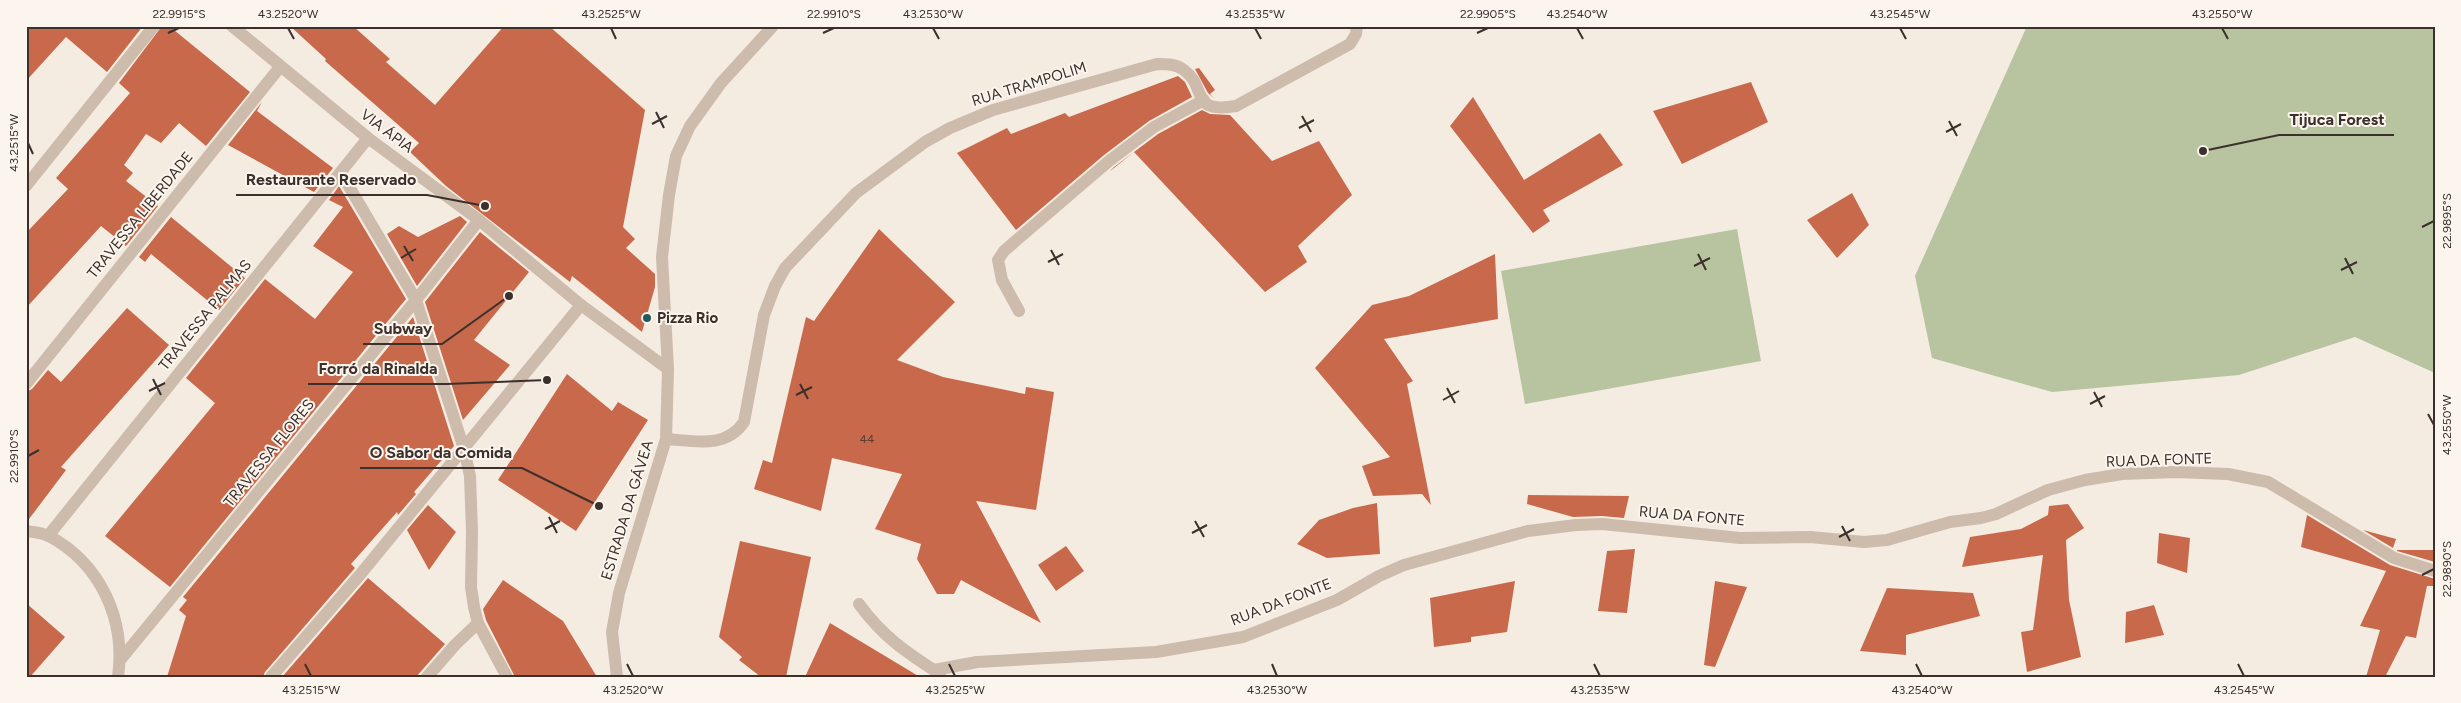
<svg xmlns="http://www.w3.org/2000/svg" width="2461" height="703" font-family="Figtree,sans-serif">
<style>
.green{fill:#b8c4a0}
.building{fill:#c8694b}
.lines{fill:none;stroke-linecap:round;stroke-linejoin:round}
.minor{stroke:#cdbbac;stroke-width:12}
.tertiary{stroke:#cdbbac;stroke-width:12}
.ticks{fill:none;stroke:#3b302b;stroke-width:2}
.poi-dot{fill:#1f5a5e;stroke:#fbf5ee;stroke-width:2}
.labels{text-anchor:middle;stroke-width:4;stroke-linejoin:round;paint-order:stroke}
.number-label{font-size:12px;fill:#5e3e33}
.street-label{font-size:15px;fill:#3b302b;stroke:#fbf5ee}
.poi-label{font-size:15px;font-weight:bold;fill:#3b302b;stroke:#fbf5ee;text-anchor:start}
.leader{fill:none;stroke:#3b302b;stroke-width:2}
.callout-dot{fill:#3b302b;stroke:#fbf5ee;stroke-width:2}
.callout-label{font-size:16px;text-anchor:middle;font-weight:bold;fill:#3b302b;stroke:#fbf5ee;stroke-width:4;stroke-linejoin:round;paint-order:stroke}
.neatline{fill:none;stroke:#3b302b;stroke-width:2}
.ticks-label{font-size:12px;text-anchor:middle;fill:#3b302b}
</style>
<rect width="100%" height="100%" fill="#f4ebe1"/>
<g class="green">
<polygon points="2027,26 2435,26 2435,373 2355,337 2239,375 2052,392 1932,358 1915,276"/>
<polygon points="1737,229 1761,361 1525,404 1501,271"/>
</g>
<g class="building">
<polygon points="26,26 143,26 107,72 66,37 26,81"/>
<polygon points="162,26 169,26 250,92 206,146 179,123 161,143 146,134 124,165 133,173 126,181 158,206 126,246 101,226 26,308 26,233 68,189 56,178 130,93 119,83"/>
<polygon points="290,26 353,26 390,59 386,62 435,105 504,26 549,26 645,110 623,227 635,239 626,248 655,274 655,287 642,332 572,276 570,282 446,186 410,152 419,143 325,61 326,59"/>
<polygon points="1199,68 1215,90 1210,94 1215,99 1208,93 1195,69"/>
<polygon points="1178,76 1185,82 1192,97 1149,121 1104,155 1016,230 957,153 1007,128 1011,134 1065,113 1069,117"/>
<polygon points="1751,82 1768,122 1682,164 1653,111"/>
<polygon points="1473,97 1524,180 1600,133 1623,165 1543,210 1550,221 1533,233 1450,126"/>
<polygon points="262,102 257,111 333,168 314,192 228,145"/>
<polygon points="1202,110 1210,114 1230,115 1272,161 1319,141 1352,195 1298,246 1307,262 1265,292 1134,152 1109,172 1114,167 1158,134"/>
<polygon points="339,186 406,299 170,587 105,536 215,403 186,378 265,279 315,319 353,272 313,246 343,207 329,200"/>
<polygon points="1852,193 1869,225 1837,258 1807,220"/>
<polygon points="460,216 467,222 417,286 387,234 399,226 418,237"/>
<polygon points="171,217 245,278 219,310 151,254 145,262 139,257"/>
<polygon points="879,229 955,302 897,360 943,377 1025,394 1026,387 1054,392 1036,510 976,501 1041,623 961,580 954,594 937,594 917,559 921,544 875,529 902,474 832,458 821,511 754,489 763,460 772,463 806,317 814,321"/>
<polygon points="480,232 529,272 474,340 510,365 463,420 425,302"/>
<polygon points="1495,254 1498,319 1384,339 1413,381 1407,384 1431,505 1422,494 1373,496 1362,466 1390,457 1315,368 1372,305 1409,296"/>
<polygon points="127,308 169,345 61,467 66,470 26,523 26,392 32,389 48,370 61,382"/>
<polygon points="413,317 454,446 414,492 416,494 398,515 397,512 351,564 355,568 265,672 263,677 167,677 186,616 179,610 187,600 183,597"/>
<polygon points="567,374 612,411 618,402 648,420 576,531 498,480"/>
<polygon points="1528,495 1629,496 1624,518 1602,516 1573,517 1527,504"/>
<polygon points="1377,503 1380,554 1327,558 1297,544 1319,520 1353,508"/>
<polygon points="2068,504 2084,528 2066,540 2069,600 2081,657 2027,672 2021,632 2033,630 2043,555 1962,567 1970,537 2021,529 2048,515 2049,506"/>
<polygon points="428,505 456,532 429,570 407,530"/>
<polygon points="2307,515 2390,565 2435,579 2435,586 2427,586 2416,638 2406,636 2385,677 2366,677 2380,630 2360,626 2386,571 2301,547"/>
<polygon points="2363,530 2396,539 2393,548"/>
<polygon points="2159,533 2190,538 2187,573 2157,563"/>
<polygon points="740,541 811,557 786,677 761,677 739,660 742,657 719,637"/>
<polygon points="1066,546 1084,571 1056,591 1038,565"/>
<polygon points="1635,549 1627,613 1598,611 1607,551"/>
<polygon points="2397,550 2435,550 2435,562 2397,551"/>
<polygon points="368,578 445,644 416,677 282,677"/>
<polygon points="503,580 563,621 597,677 515,677 486,620 483,609"/>
<polygon points="1515,581 1507,632 1471,637 1471,642 1434,647 1430,598"/>
<polygon points="1715,581 1747,587 1715,667 1704,665"/>
<polygon points="1887,588 1973,593 1980,616 1906,635 1906,655 1860,651"/>
<polygon points="26,603 65,637 30,677 26,677"/>
<polygon points="2154,605 2164,635 2125,643 2126,612"/>
<polygon points="830,623 920,677 805,677"/>
</g>
<g class="lines">
<g class="minor">
<polyline points="232,26 368,138 479,220 581,305 668,369"/>
<polyline points="341,173 416,300 464,449 470,476 472,532 471,587 474,607 478,623 507,677"/>
<polyline points="26,186 154,26"/>
<polyline points="1019,311 1002,280 998,260 1004,251 1109,161 1154,127 1204,100"/>
<polyline points="26,384 280,67"/>
<path d="M666 439C695 441 726 449 744 422L764 315 775 286 785 268 856 193 925 142 950 128 993 110 1157 64C1167 64 1176 64 1184 70 1208 88 1189 114 1236 106L1350 44 1356 34 1357 26"/>
<path d="M26 531C33 532 43 533 49 536 101 564 126 620 118 677"/>
<polyline points="48,536 368,138"/>
<path d="M859 604C882 636 907 653 940 674"/>
<polyline points="121,659 416,300 479,220"/>
<polyline points="934,670 977,662 1156,652 1243,637 1337,600 1379,576 1404,565 1528,531 1576,525 1602,524 1740,538 1810,537 1864,542 1887,540 1950,522 1981,518 1996,514 2048,490 2085,480 2122,474 2176,472 2228,474 2268,482 2394,558 2435,571"/>
<polyline points="271,677 359,576 581,305"/>
<polyline points="427,677 455,645 478,623"/>
</g>
<polyline class="tertiary" points="617,677 612,632 619,593 666,439 668,369 662,257 669,195 676,156 690,126 721,83 773,26"/>
</g>
<path class="ticks" d="M288 28 294 39M611 28 616 39M933 28 939 39M1255 28 1261 39M1577 28 1583 39M1900 28 1906 39M2222 28 2228 39M168 33 179 28M823 33 834 28M1477 33 1488 28M656 112 664 128M1302 116 1311 132M1949 121 1957 136M652 124 667 116M1299 128 1314 120M1946 132 1961 124M28 143 33 154M2422 227 2434 221M404 246 413 261M1051 250 1059 265M1698 254 1706 270M401 258 416 249M2345 258 2353 274M1048 262 1063 254M1694 266 1710 258M2341 270 2357 262M153 379 161 395M800 384 808 399M1447 388 1455 403M149 391 165 383M2094 392 2102 407M796 395 812 387M1443 400 1459 391M2090 404 2105 396M2428 414 2434 425M28 456 39 450M549 517 557 533M1195 521 1204 537M1842 526 1850 541M545 529 560 521M1192 533 1207 525M1839 537 1854 529M2422 575 2434 569M305 664 311 676M627 664 633 676M949 664 955 676M1272 664 1277 676M1594 664 1600 676M1916 664 1922 676M2238 664 2244 676"/>
<circle class="poi-dot" cx="647" cy="318" r="5"/>
<g class="labels">
<g class="number-label">
<text x="867" y="443">44</text>
</g>
<g class="street-label">
<text transform="translate(1029 84) rotate(-17)" y="5">RUA TRAMPOLIM</text>
<text transform="translate(387 131) rotate(37)" y="5">VIA ÁPIA</text>
<text transform="translate(140 215) rotate(-51)" y="5">TRAVESSA LIBERDADE</text>
<text transform="translate(205 315) rotate(-51)" y="5">TRAVESSA PALMAS</text>
<text transform="translate(269 453) rotate(-51)" y="5">TRAVESSA FLORES</text>
<text transform="translate(2159 460) rotate(-2)" y="5">RUA DA FONTE</text>
<text transform="translate(627 510) rotate(-73)" y="5">ESTRADA DA GÁVEA</text>
<text transform="translate(1692 516) rotate(5)" y="5">RUA DA FONTE</text>
<text transform="translate(1281 602) rotate(-21)" y="5">RUA DA FONTE</text>
</g>
<g class="poi-label">
<text x="657" y="323">Pizza Rio</text>
</g>
</g>
<path class="leader" d="M2203 151L2279 135H2394M485 206L427 195H236M509 296L442 344H363M547 380L447 384H308M599 506L522 468H360"/>
<g class="callout-dot">
<circle cx="2203" cy="151" r="5"/>
<circle cx="485" cy="206" r="5"/>
<circle cx="509" cy="296" r="5"/>
<circle cx="547" cy="380" r="5"/>
<circle cx="599" cy="506" r="5"/>
</g>
<g class="callout-label">
<text x="2337" y="125">Tijuca Forest</text>
<text x="331" y="185">Restaurante Reservado</text>
<text x="403" y="334">Subway</text>
<text x="378" y="374">Forró da Rinalda</text>
<text x="441" y="458">O Sabor da Comida</text>
</g>
<rect width="2461" height="703" fill="none" stroke="#fbf5ee" stroke-width="55"/>
<rect x="28" y="28" width="2406" height="648" class="neatline"/>
<g class="ticks-label">
<text x="179" y="18">22.9915°S</text>
<text x="288" y="18">43.2520°W</text>
<text x="611" y="18">43.2525°W</text>
<text x="834" y="18">22.9910°S</text>
<text x="933" y="18">43.2530°W</text>
<text x="1255" y="18">43.2535°W</text>
<text x="1488" y="18">22.9905°S</text>
<text x="1577" y="18">43.2540°W</text>
<text x="1900" y="18">43.2545°W</text>
<text x="2222" y="18">43.2550°W</text>
<text transform="translate(14 143) rotate(-90)" y="4">43.2515°W</text>
<text transform="translate(2447 221) rotate(-90)" y="4">22.9895°S</text>
<text transform="translate(2447 425) rotate(-90)" y="4">43.2550°W</text>
<text transform="translate(14 456) rotate(-90)" y="4">22.9910°S</text>
<text transform="translate(2447 569) rotate(-90)" y="4">22.9890°S</text>
<text x="311" y="694">43.2515°W</text>
<text x="633" y="694">43.2520°W</text>
<text x="955" y="694">43.2525°W</text>
<text x="1277" y="694">43.2530°W</text>
<text x="1600" y="694">43.2535°W</text>
<text x="1922" y="694">43.2540°W</text>
<text x="2244" y="694">43.2545°W</text>
</g>
</svg>
